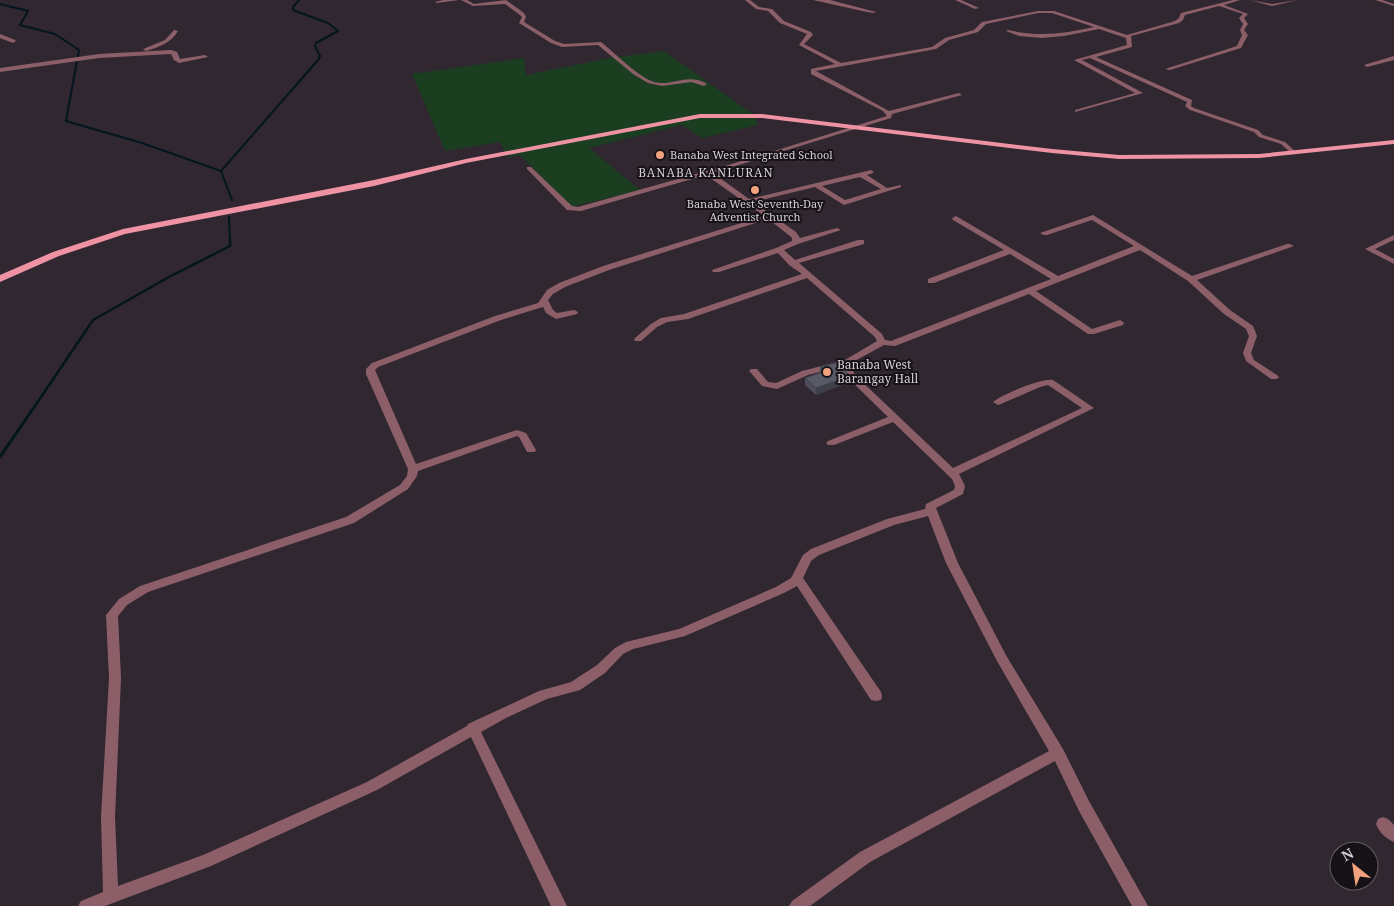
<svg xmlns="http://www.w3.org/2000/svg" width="1394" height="906" font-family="'Noto Serif',serif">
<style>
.green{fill:#1b3e20}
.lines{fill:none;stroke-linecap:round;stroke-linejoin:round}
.stream-far2{stroke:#04161d;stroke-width:2}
.stream-far1{stroke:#04161d;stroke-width:2.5}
.stream{stroke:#04161d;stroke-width:3}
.street{fill:#8c5f68;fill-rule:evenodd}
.primary{fill:#ee92a4;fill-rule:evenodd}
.wall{fill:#4c4d59}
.shaded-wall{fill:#3e3f48}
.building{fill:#585a67;stroke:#3e3f48}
.poi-dot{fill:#f2a17e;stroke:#151116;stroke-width:2}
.labels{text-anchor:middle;stroke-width:4;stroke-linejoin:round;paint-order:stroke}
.far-poi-label{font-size:11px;fill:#d5cfd5;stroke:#151116;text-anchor:start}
.far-quarter-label{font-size:12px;letter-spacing:1px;fill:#d5cfd5;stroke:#151116}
.poi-label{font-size:12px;fill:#d5cfd5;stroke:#151116;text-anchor:start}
</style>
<rect width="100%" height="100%" fill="#302731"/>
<polygon class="green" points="664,51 754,115 758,125 702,138 682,125 589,148 640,190 572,207 520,155 507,157 500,142 445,151 412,74 524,58 526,75 610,58"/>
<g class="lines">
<g class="stream-far2">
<polyline points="0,4 28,11 20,25 55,34 79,50 66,121 142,143 221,171"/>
<polyline points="232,200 221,171 318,60 320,56 315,46 316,43 338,31 328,23 293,10 293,7 299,0"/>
<polyline points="229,217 230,241"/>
</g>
<polyline class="stream-far1" points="31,412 93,320 169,277 230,246 230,239"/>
<polyline class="stream" points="0,457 32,410"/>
<g class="street">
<polygon points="443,0 459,0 437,3 435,2"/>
<path d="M461 0H467L474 4 506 0 524 13 526 17 524 22 555 41 564 44 601 42C614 52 638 77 654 82 672 87 688 72 707 84L704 86 691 82 662 86 648 83 633 74 598 45 562 47 551 43 519 23 522 17 520 15 505 4 473 6Z"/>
<path d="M745 0H750L759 7 772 9 784 21 811 32 813 35 804 44 841 63 932 47 945 38 974 30 982 22 1038 11H1054L1127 35 1175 21 1179 18 1181 13 1233 0H1240L1224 5 1248 14 1244 18 1248 24 1244 30 1248 35 1241 48 1170 70 1165 69 1237 46 1242 35 1240 30 1243 24 1239 18 1243 14 1219 6 1185 15 1183 20 1179 23 1131 36 1132 47 1096 57 1192 100 1191 106 1194 108 1258 130 1263 135 1285 142 1295 151V153H1291L1281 144 1259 137 1254 132 1190 110 1185 106 1187 102 1090 58 1082 60 1143 93 1075 112V110L1135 93 1074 60 1127 45 1126 38 1099 29 1064 36 1042 38 1019 36 1006 31 1008 30C1037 37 1065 34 1094 27L1052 13H1038L986 24 978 32 949 40 936 49 816 71 889 111 959 93 962 95 892 114 891 118 713 173 749 199 871 170 874 172 873 173 867 175 887 188 901 185V187L844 205 815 187 753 202 796 232 800 238 837 228 841 230 798 244 784 250 795 260 858 240H864V244L799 263 882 334 885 340 891 341 1051 279 1010 254 934 283H928V279L1004 250 953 220 952 218 956 216 1058 276 1134 246 1092 220 1047 235H1044L1040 233 1093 215 1192 276 1287 244H1290L1294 246 1197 280 1230 310 1253 326 1257 336 1251 353 1254 360 1277 375 1279 377 1277 379H1271L1246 361 1243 353 1249 336 1246 329 1224 314 1188 281 1140 250 1036 291 1092 329 1120 320 1124 323 1123 325 1094 334H1088L1029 294 895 346 884 345 851 363 850 366 856 376 953 468 1082 408 1048 385 1040 387 1001 404 998 405 993 402C1002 394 1042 378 1053 380L1094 408 959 474 965 486 963 494 936 508 958 563 1007 657 1063 749 1089 801 1148 906H1132L1079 811 1055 761 870 862 810 906H789L792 901 860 852 1049 751 997 661 946 563 928 516 894 525 819 555 811 561 803 578 881 692 882 696 881 700 876 701 871 700 797 586 784 593 685 636 633 649 623 654 605 673 580 690 547 699 506 718 481 732 567 906H551L471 737 377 790 211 866 105 906H78L81 901 103 892 101 817 109 678 106 615 119 599 140 586 346 517 400 485 407 476 408 469 366 374V369L372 363 495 316 538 303 547 290 559 283 603 266 764 216 706 175 581 211 567 210 527 169V167H531L572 206 578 207 735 163 887 116 883 111 811 74V69L835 64 799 45 807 34 780 23 768 11 756 9ZM860 177 881 189 845 200 822 186ZM768 219 790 236 792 238V241L776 248 712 270 713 272H719L778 253 789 265 802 274 684 314 661 318 651 324 634 339 635 341H641L657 327 667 322 688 319 807 278 875 337 877 341 845 360 802 371 776 383 768 382 757 369H751L749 371 751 373 762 386 777 389 808 375 842 366 849 379 888 417 828 441 826 443 828 445H834L893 422 952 479 955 486 954 490 926 504 925 509 887 519 811 549 803 555 791 578 776 587 679 629 626 642 615 648 597 665 571 682 539 691 468 724 467 726 367 782 203 855 118 886 115 817 121 678 118 616 127 605 148 592 354 523 408 489 417 476 418 471 517 436 519 437 527 452H535L536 450 526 433 517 430 416 464 375 370 378 367 501 320 543 307 546 313 556 319 577 314 578 312 574 310 557 313 553 310 548 300 553 294 565 287 609 270Z"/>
<polygon points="813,0 830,0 876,12 874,13 867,12"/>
<polygon points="955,0 961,0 979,8 975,9"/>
<polygon points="1249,0 1272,4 1298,0 1272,6"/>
<polygon points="1375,0 1382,0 1394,4 1394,6"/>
<path d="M174 30 178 31C171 43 159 47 146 51L143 49 165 40Z"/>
<polygon points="0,34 15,40 16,41 13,43 0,38"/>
<polygon points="171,50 177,52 180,59 205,55 208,57 179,63 174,60 171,54 99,58 0,72 0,68 99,54"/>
<polygon points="1394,56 1394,60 1367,67 1364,65"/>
<polygon points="1394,235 1394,240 1375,249 1394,259 1394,264 1365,249"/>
<path d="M1383 817 1388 819 1394 825V842C1386 839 1379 832 1376 824L1378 819Z"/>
</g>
<polygon class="primary" points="700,114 762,114 1052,149 1119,155 1259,154 1394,140 1394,144 1259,158 1119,159 1052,153 762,118 700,118 466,163 374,186 125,234 59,256 0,282 0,275 53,252 123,229 374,180 466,159"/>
</g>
<polygon class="wall" points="820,367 850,382 816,395 805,385 805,378 820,373"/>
<polygon class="shaded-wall" points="851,376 850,382 816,395 816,388"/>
<polygon class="building" points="835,363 851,376 816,388 805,378 825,371 820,367"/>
<g class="poi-dot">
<circle cx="660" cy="155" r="5"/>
<circle cx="755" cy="190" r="5"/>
<circle cx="827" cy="372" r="5"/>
</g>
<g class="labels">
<g class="far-poi-label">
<text x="670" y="159">Banaba West Integrated School</text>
<text x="755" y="208" text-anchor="middle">Banaba West Seventh-Day<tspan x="755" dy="13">Adventist Church</tspan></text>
</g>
<g class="far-quarter-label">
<text x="706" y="177">BANABA KANLURAN</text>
</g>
<g class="poi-label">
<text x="837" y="369">Banaba West<tspan x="837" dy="14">Barangay Hall</tspan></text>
</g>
</g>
<g transform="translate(1354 866) rotate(330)"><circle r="24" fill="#151116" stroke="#625d62"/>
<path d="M0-4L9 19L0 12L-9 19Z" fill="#f2a17e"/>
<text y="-8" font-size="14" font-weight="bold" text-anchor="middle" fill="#d5cfd5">N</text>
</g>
</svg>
